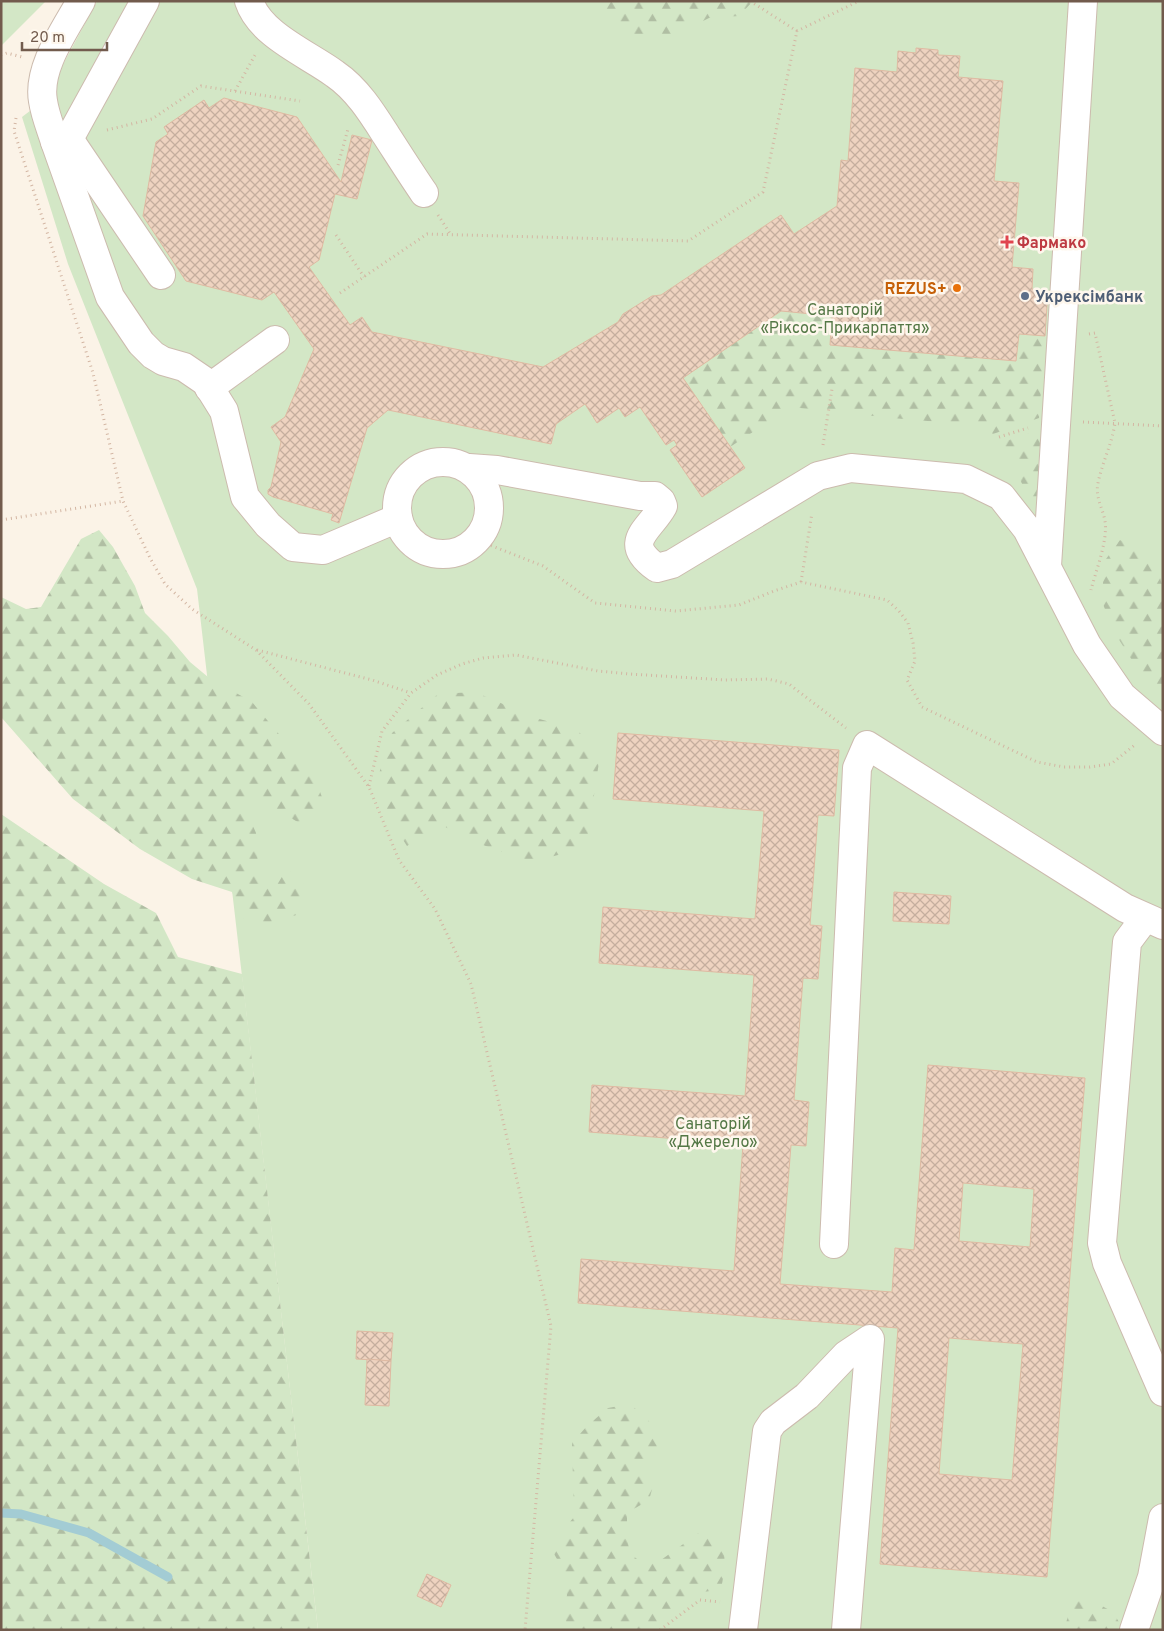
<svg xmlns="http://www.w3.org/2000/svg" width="1164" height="1631" font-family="Overpass,sans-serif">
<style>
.green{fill:#d3e7c6}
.forest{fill:url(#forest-firs)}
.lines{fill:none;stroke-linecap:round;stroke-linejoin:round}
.stream{stroke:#a3ccd4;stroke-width:9}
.building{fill:url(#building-cross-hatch);stroke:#dfbaa2;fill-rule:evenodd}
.minor-casing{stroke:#ccbbae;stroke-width:30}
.path{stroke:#d3b6a3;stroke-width:3;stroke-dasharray:1 4;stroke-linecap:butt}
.minor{stroke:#fff;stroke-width:28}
.health-dot{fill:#e0444e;stroke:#fef7ed;stroke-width:2}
.food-dot{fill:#e8710a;stroke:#fef7ed;stroke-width:2}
.service-dot{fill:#5c6f8a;stroke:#fef7ed;stroke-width:2}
.labels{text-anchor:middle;stroke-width:5;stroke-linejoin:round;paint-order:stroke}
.health-label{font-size:16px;font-weight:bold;fill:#be3a42;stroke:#fef7ed;text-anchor:start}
.food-label{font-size:16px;font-weight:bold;fill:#c56008;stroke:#fef7ed;text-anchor:end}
.service-label{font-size:16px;font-weight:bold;fill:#4e5e75;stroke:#fef7ed;text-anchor:start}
.park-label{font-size:16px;fill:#547846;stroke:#fef7ed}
</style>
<defs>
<pattern id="forest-firs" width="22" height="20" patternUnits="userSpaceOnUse" patternTransform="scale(1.25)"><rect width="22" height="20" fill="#d3e7c6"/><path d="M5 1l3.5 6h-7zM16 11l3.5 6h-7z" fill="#b0bea3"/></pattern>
<pattern id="building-cross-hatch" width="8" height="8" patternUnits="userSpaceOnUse" patternTransform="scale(1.25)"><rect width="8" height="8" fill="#eed3c0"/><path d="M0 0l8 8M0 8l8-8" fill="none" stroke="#c5ae9e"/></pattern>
</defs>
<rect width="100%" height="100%" fill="#fbf3e7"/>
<g class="green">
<polygon points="1,1 46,1 1,46"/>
<polygon points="97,1 1163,1 1163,1630 318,1630 197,589 68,264 22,117 56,91 57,82 60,70"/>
</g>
<g class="forest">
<polygon points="602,1 753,1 739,16 709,18 673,36 638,38 615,22 601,7"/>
<polygon points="781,311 832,316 831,345 1016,361 1019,334 1045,336 1039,418 993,434 975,425 892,418 791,407 730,447 683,378"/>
<polygon points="1046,428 1038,519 1003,442"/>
<polygon points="99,530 113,547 135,586 145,613 168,636 190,662 208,677 252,702 315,777 325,806 306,827 271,806 247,787 244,805 256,833 259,880 274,890 286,870 297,874 304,883 302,913 282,920 258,924 244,919 232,892 192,879 140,849 73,799 1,717 1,597 26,609 41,607 81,539"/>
<polygon points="1120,540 1154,555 1163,589 1163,699 1145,681 1113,630 1101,599 1106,559"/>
<polygon points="475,692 536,718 578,730 599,762 586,848 530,862 483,845 439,824 407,846 391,821 377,780 392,733 438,694"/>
<polygon points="1,814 104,884 156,913 178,957 242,974 318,1630 1,1630"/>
<polygon points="630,1404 646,1418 660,1434 664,1451 650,1463 644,1478 653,1486 649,1500 627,1513 627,1538 630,1553 644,1565 661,1560 700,1532 724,1551 725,1568 721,1589 704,1592 652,1630 569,1630 563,1612 567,1595 561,1576 562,1568 553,1552 564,1529 574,1517 572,1443 587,1426 608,1408"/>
<polygon points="1082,1595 1113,1612 1120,1624 1118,1630 1064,1630 1068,1616"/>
</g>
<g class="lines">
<polyline class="stream" points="1,1513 21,1514 89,1533 168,1577"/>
</g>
<g class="building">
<polygon points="916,48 938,50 938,55 960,56 958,77 1003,81 994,181 1019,183 1012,267 1033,269 1032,289 1048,291 1045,336 1019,334 1016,361 830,345 832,316 781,311 683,378 745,468 702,497 670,450 677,445 674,440 666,445 640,407 625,417 619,408 597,423 585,404 556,424 551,444 388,410 367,428 339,523 331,520 333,514 273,497 268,494 268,490 271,487 281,442 271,427 285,417 314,349 274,292 262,300 186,281 143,216 156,142 168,134 164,127 204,100 209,108 224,98 297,117 341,182 352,135 372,140 357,199 335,194 319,260 309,267 350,325 362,317 372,332 543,367 618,322 623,314 652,296 661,295 781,215 794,234 837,206 841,160 848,161 855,68 897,72 898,51 916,53"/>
<path d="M618 733 839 750 834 816 818 815 810 925 822 926 818 979 803 978 794 1100 809 1102 806 1146 791 1145 780 1284 892 1292 895 1248 914 1250 928 1065 1085 1078 1047 1577 880 1564 898 1328 578 1303 581 1259 734 1271 743 1144 589 1132 592 1085 745 1096 754 975 599 963 603 907 755 919 764 811 613 799ZM963 1183 1034 1189 1030 1247 959 1241ZM949 1338 1023 1344 1012 1480 939 1474Z"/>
<polygon points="894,892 951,896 949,924 893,921"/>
<polygon points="357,1331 393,1333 391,1361 356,1359"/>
<polygon points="367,1359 391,1361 389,1406 365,1405"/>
<polygon points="427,1574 451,1585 441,1607 417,1596"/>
</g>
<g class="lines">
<g class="minor-casing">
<g id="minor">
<polyline points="145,1 69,139 55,142 110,297 141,343 153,355 163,361 184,367 206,382 224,411 245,497 268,525 293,547 323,550 398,518"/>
<path d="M249 1C260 35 308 54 335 74 357 89 372 113 386 135 399 155 411 174 424 193"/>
<polyline points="69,139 161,275"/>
<path d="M55 142C51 129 45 115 43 101 37 68 65 30 81 1"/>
<polyline points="209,388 275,340"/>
<circle cx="443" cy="508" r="46"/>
<path d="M469 468 497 470 640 496H655L661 501 663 506C650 530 620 542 657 568L672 564 818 476 851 468 966 479 1001 496 1027 529 1087 645 1122 696 1163 731"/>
<polyline points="1047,566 1083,1"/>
<polyline points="1145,918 1127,942 1102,1243 1107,1263 1163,1392"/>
<polyline points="834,1244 857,768 867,745 1125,908 1163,925"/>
<polyline points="743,1630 767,1431 773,1422 807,1396 846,1355 870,1339 846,1630"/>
<polyline points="1134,1630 1152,1577 1163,1518"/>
</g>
</g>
<g class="path">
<polyline points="750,1 797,31"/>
<polyline points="1,55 7,53 22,57"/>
<polyline points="235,91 255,55"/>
<polyline points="16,118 14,131 93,373 123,501 150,558 165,584 192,609 256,650 309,704 369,787 399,860 435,909 471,984 551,1326 525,1630"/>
<polyline points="107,130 152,119 201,86 300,101"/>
<polyline points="338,165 348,129"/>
<polyline points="438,215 451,235"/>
<polyline points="336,235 364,277"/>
<polyline points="340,293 427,234 688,241 763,192 797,31 859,1"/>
<path d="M1089 334 1095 333 1115 423C1112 444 1102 463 1098 483 1095 497 1103 509 1105 521 1108 541 1096 570 1091 590"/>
<polyline points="1083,422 1163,426"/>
<polyline points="999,437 1028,428"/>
<polyline points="823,445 832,389"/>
<polyline points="1,520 123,501"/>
<polyline points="477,540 543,566 595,603 676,611 739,605 774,591 801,582 887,600 899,611 908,623 913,643 915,661 907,680 922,707 1037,762 1064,767 1090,767 1111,764 1136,744"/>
<polyline points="801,582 812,513"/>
<polyline points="257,650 372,680 411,693"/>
<polyline points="369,786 382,731 411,693 437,675 462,664 483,658 516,655 598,671 630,674 725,680 768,679 789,684 846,728"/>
<polyline points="660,1630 700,1600 720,1602"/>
</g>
<use href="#minor" class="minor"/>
</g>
<path class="health-dot" d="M1004.5 234.5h5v5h5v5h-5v5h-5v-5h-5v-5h5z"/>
<circle class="food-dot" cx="957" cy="288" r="5"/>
<circle class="service-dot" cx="1025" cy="296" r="5"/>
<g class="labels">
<g class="health-label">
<text x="1017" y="248">Фармако</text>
</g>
<g class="food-label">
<text x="947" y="294">REZUS+</text>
</g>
<g class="service-label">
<text x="1035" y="302">Укрексімбанк</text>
</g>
<g class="park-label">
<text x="845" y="315">Санаторій<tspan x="845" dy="18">«Ріксос-Прикарпаття»</tspan></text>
<text x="713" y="1129">Санаторій<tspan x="713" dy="18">«Джерело»</tspan></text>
</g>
</g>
<rect width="1164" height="1631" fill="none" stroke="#725b4d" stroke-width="5"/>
<path d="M22 42v8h85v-8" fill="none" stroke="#725b4d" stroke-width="2.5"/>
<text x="30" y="42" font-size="15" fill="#725b4d" stroke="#fef7ed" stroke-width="4" paint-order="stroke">20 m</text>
</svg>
